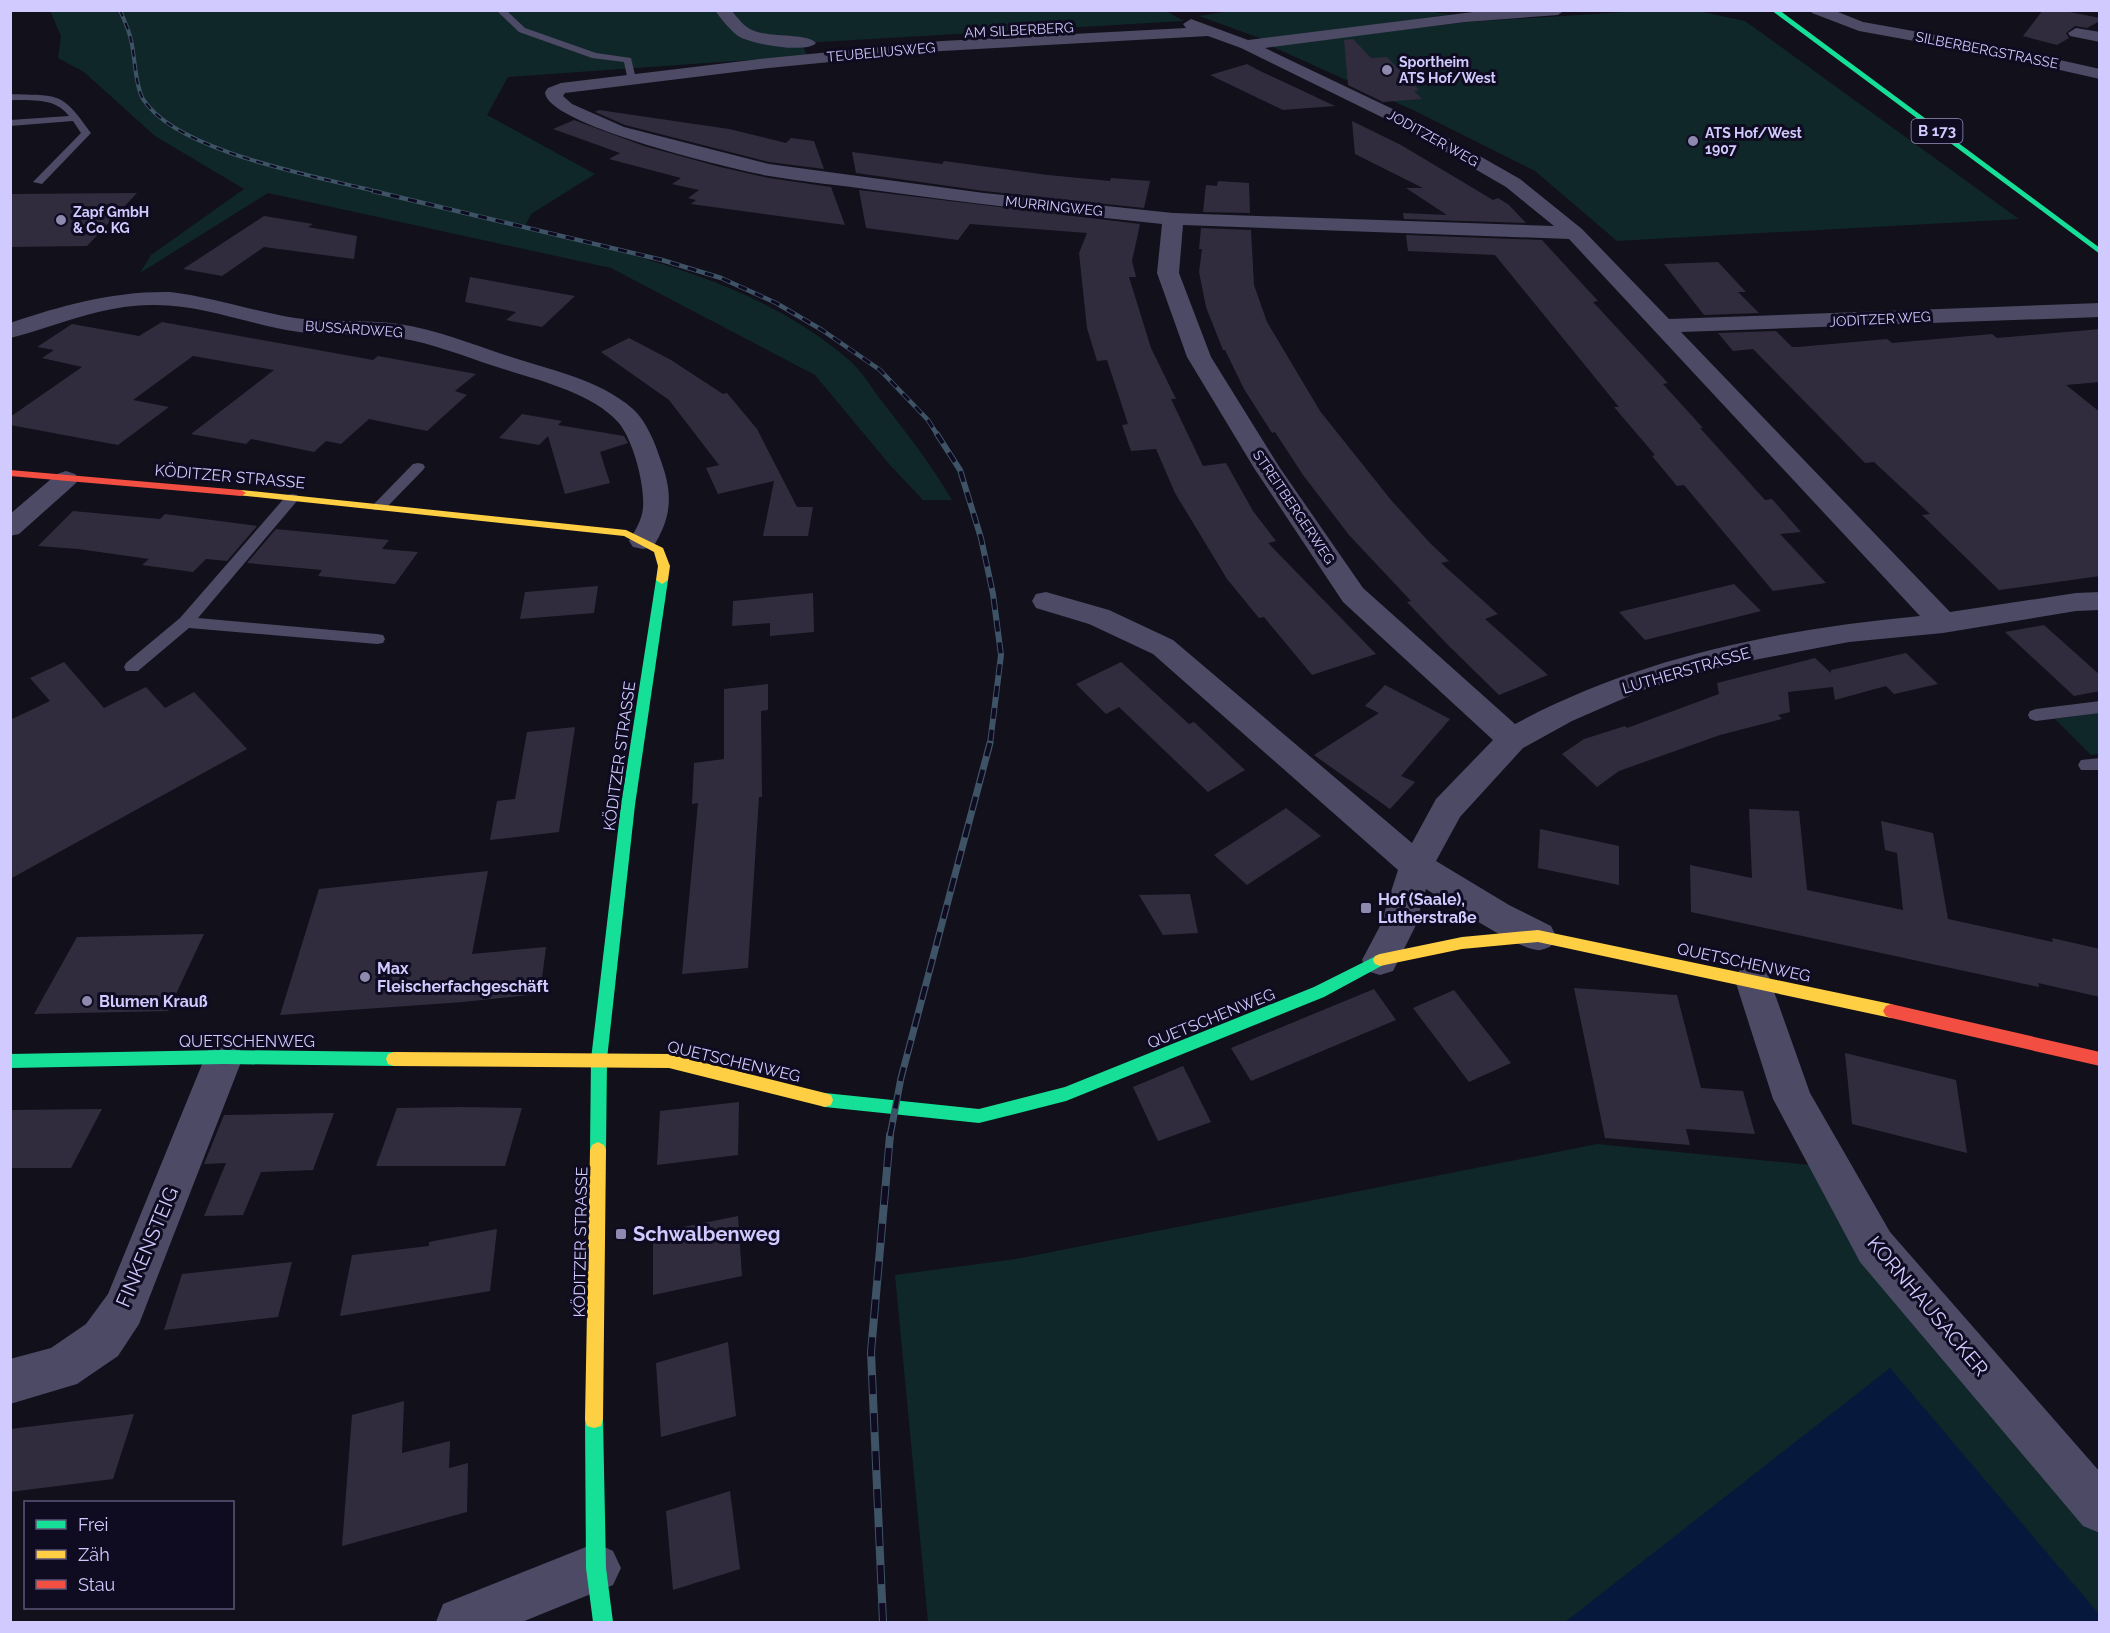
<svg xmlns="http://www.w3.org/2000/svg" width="2110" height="1633" font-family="Raleway,sans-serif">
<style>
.green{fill:#0f2728}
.water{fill:#06193c}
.building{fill:#302c3e}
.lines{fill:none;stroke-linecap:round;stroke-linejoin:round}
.lane{fill:#4c4a65;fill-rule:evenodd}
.street{fill:#4c4a65;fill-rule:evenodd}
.fast{fill:#16e098;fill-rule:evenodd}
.slow{fill:#ffcf43;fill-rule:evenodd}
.jam{fill:#f24e42;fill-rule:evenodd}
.rail-far4-casing{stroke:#3e5366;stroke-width:4}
.rail-far3-casing{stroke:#3e5366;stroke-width:4.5}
.rail-far2-casing{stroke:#3e5366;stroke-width:6}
.rail-far1-casing{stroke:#3e5366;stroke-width:7}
.rail-casing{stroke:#3e5366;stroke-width:8}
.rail-far4{stroke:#0f0b20;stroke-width:2;stroke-dasharray:7;stroke-linecap:butt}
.rail-far3{stroke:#0f0b20;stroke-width:3;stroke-dasharray:9;stroke-linecap:butt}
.rail-far2{stroke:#0f0b20;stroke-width:4;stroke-dasharray:11;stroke-linecap:butt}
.rail-far1{stroke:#0f0b20;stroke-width:4.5;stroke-dasharray:14;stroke-linecap:butt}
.rail{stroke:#0f0b20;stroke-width:6;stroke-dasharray:19;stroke-linecap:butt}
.poi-dot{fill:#8e89af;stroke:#0f0b20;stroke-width:2}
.labels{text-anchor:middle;stroke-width:6;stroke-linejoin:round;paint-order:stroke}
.far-street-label{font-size:14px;fill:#d0caff;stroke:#0f0b20}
.far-poi-label{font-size:14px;font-weight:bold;fill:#d0caff;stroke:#0f0b20;text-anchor:start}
.shield{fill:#0f0b20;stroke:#9691bc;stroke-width:1.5}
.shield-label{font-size:15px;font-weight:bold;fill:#d0caff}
.street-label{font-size:16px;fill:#d0caff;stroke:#0f0b20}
.poi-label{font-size:16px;font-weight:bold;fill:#d0caff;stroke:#0f0b20;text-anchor:start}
.near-poi-label{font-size:20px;font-weight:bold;fill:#d0caff;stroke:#0f0b20;text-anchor:start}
.near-street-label{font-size:20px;fill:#d0caff;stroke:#0f0b20}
</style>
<rect width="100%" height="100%" fill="#12101b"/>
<g class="green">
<path d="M1164 10 1184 21 802 43 807 56 508 77 487 115 595 174 531 214 524 228C639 256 757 281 849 360 861 370 871 387 880 399 906 432 931 464 952 500H923L890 465 815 375 611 268 268 193 140 273 151 255 244 189 155 136 84 72 58 58 61 36 50 11Z"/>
<polygon points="1236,10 1434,10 1437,13 1454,14 1265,40 1199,16"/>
<polygon points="1640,11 1698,11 1745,21 2019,219 1617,241 1535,171 1415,111 1271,46 1467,22"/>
<polygon points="2099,713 2099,754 2091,755 2055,719"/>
<polygon points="1597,1144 1831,1167 2099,1509 2099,1622 928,1622 895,1275 1016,1259"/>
</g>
<polygon class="water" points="1890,1368 2099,1614 2099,1622 1565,1622"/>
<g class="building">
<polygon points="2043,10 2060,10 2100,18 2100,21 2087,28 2075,26 2066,33 2069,38 2057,45 2023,36"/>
<polygon points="1353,39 1371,58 1387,57 1419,90 1414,91 1422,99 1383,102 1348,85 1344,40"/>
<polygon points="1247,64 1258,70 1335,106 1283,110 1210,75"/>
<polygon points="599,110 729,129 786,143 791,138 814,141 824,169 769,162 625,125 595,112"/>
<polygon points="574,120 644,146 720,167 769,178 831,187 845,225 691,204 696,200 688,198 699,190 672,184 681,178 609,159 620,153 553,129"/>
<polygon points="1352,121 1401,145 1493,200 1498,198 1509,205 1526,223 1404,219 1403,213 1447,215 1406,188 1423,188 1355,154"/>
<polygon points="852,152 942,164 944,161 1048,175 1110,181 1111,178 1150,181 1144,208 984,191 856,173"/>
<polygon points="1218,181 1249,183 1250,213 1203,212 1206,185 1217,186"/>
<polygon points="859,190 1140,224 1132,261 1136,277 1129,277 1151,348 1176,399 1171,399 1203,466 1226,463 1253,511 1276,541 1268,543 1376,654 1312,675 1264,617 1259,618 1227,579 1175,493 1156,449 1131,451 1122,425 1128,424 1107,360 1097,361 1087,328 1079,253 1087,233 970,224 958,240 866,228"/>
<polygon points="137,193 87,246 10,247 10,194"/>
<polygon points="264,216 313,224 308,227 357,236 354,259 264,247 222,276 183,269"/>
<polygon points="1201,228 1251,230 1254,285 1267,322 1320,411 1391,500 1430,543 1449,561 1441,563 1498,614 1485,619 1548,675 1499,695 1448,645 1407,602 1411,601 1349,535 1303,475 1275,432 1272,433 1244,389 1225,350 1223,350 1206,307 1199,272 1202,249 1199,249"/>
<polygon points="1406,235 1542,240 1598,301 1593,302 1668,383 1663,384 1703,428 1700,428 1765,500 1772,499 1801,532 1780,534 1826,583 1773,591 1684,485 1677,486 1652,456 1655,455 1614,407 1619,407 1495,255 1408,251"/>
<polygon points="1718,262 1746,292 1738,292 1759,313 1704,315 1664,264"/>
<polygon points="470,277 575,296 542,327 506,320 516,312 465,302"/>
<polygon points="162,322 373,360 378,356 476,374 455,391 467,395 427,431 369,419 341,444 326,441 314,452 251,439 246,444 191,434 274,370 193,356 133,400 169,407 118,445 10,425 10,417 82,367 42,358 54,350 37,347 72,324 139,336"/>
<polygon points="2100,329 2100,382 2066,385 2100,412 2100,576 1999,590 1922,515 1930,514 1874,462 1865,463 1753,349 1733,351 1718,333 1776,331 1792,347 1798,347 1887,339 1892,343 1992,334 1997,338"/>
<polygon points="629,338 671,360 723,394 727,393 757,429 797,507 813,507 808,536 763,536 774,481 718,494 706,468 719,465 669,400 601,352"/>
<polygon points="522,414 562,421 558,425 624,436 628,443 600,452 610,483 565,494 548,436 539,445 499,438"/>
<polygon points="73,511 160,519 165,514 257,526 227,561 206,559 193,572 142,565 149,559 78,549 38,546"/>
<polygon points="276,529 389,540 382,549 418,552 395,584 318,576 322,570 247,563"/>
<polygon points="1734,584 1761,611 1645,640 1619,612"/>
<polygon points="598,586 594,613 520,619 525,592"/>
<polygon points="813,593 814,632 770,636 770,623 732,626 733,601"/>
<polygon points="2044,625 2100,675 2100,691 2074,696 2005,632"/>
<polygon points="1906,653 1938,684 1894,694 1886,686 1835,700 1833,687 1788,692 1790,712 1778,715 1782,719 1720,735 1619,771 1597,787 1562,754 1584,739 1625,726 1627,728 1719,694 1717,683 1815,658 1831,673 1831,670"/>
<polygon points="64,662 104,708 146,687 165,708 194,692 247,749 10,879 10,720 50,701 30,678"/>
<polygon points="1121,662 1189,724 1194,722 1245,770 1208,792 1119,707 1106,714 1076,684"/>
<polygon points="768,684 768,710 761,711 762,797 759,797 748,968 682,974 698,803 692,804 694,763 724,759 724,689"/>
<polygon points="1385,685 1450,719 1401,776 1415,782 1390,809 1314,755 1379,713 1365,706"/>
<polygon points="575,727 559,832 490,840 497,801 515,799 527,732"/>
<polygon points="1286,808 1321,836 1247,885 1214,855"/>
<polygon points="1749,809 1799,811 1807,890 1903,910 1897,853 1885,850 1881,821 1933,833 1948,919 2053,942 2052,938 2100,949 2100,997 2038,983 2039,987 1691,912 1690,865 1752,878"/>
<polygon points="1540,829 1619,846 1619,885 1538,868"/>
<polygon points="488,871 472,954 546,947 540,994 463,1002 280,1015 319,889"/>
<polygon points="1190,894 1198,933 1163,935 1139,895"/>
<polygon points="204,934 168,1011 34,1014 77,937"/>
<polygon points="1574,988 1677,995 1701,1088 1743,1091 1755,1134 1686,1129 1690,1145 1605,1138"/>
<polygon points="1374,989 1396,1020 1251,1081 1231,1048"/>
<polygon points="1454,990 1511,1063 1469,1082 1413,1008"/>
<polygon points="1845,1053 1956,1080 1967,1153 1852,1124"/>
<polygon points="1183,1066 1211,1122 1158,1141 1133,1087"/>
<polygon points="739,1102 738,1155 657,1165 660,1111"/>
<polygon points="461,1107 522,1108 505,1166 376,1166 397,1108"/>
<polygon points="102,1109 71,1168 10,1168 10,1110"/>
<polygon points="334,1113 313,1170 261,1172 243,1215 204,1216 226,1163 204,1164 224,1115"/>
<polygon points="738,1216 742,1276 653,1295 653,1233"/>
<polygon points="497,1229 490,1291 340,1316 352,1255 429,1246 429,1242"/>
<polygon points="292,1262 278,1317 164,1330 182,1274"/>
<polygon points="728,1342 736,1416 661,1437 656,1363"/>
<polygon points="404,1401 402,1453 450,1441 449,1468 468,1463 467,1512 342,1546 352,1415"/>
<polygon points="134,1414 113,1479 10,1492 10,1429"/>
<polygon points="730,1491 740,1569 673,1590 666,1511"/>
</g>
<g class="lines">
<g class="lane">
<polygon points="496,10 506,10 525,28 596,53 631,58 636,79 628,81 624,62 592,58 519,32"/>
<path d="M10 94C60 96 61 91 91 133L42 184 33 182 81 133 73 121 10 126V120L69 116C55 97 32 101 10 100Z"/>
<polygon points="418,463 423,464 425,467 423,470 384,510 374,510 372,507 374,504 413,464"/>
<polygon points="292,494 297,495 299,498 297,501 198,618 377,634 383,635 385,639 383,643 377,644 189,628 138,671 126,671 124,667 126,663 180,618 287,495"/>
<polygon points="2100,701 2100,713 2036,721 2030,719 2028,715 2030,711 2036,709"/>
<polygon points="2100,758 2100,770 2081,770 2078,765 2081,760"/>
</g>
<g class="street">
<path d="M715 10H731C737 17 744 27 752 30 768 38 808 33 816 43 807 54 750 44 738 36 729 29 721 19 715 10Z"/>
<path d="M1489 10H1565L1558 15 1465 22 1265 48 1420 122 1520 179 1582 229 1669 319 2100 303V317L1681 332 1950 612 2076 593 2100 592V610L2076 611 1943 633 1849 642 1728 665 1643 690 1572 721 1523 748 1460 817 1436 861 1509 905 1551 926 1556 936 1551 946C1547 948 1541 951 1537 950 1517 949 1447 902 1426 889L1415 927 1393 971 1380 975 1367 971 1362 960 1380 926 1398 870 1153 654 1089 624 1036 608 1032 601 1036 594 1046 592 1109 610 1173 640 1412 843 1436 799 1493 740 1343 602 1254 468 1187 357 1157 273 1162 224C1066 214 969 203 873 190 839 185 804 182 769 176 736 170 545 125 545 92L548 88 561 83 769 58 942 41 1186 28 1183 24 1191 19 1248 40ZM1208 36 1241 48 1408 130 1506 187 1554 226 1173 213 984 193 769 164 624 127 572 104 563 96 565 93 769 68 942 51ZM1183 225 1569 239 1920 616C1780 629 1639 657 1515 724L1363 588 1280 468 1211 357 1179 273Z"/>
<polygon points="1811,10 1833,10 1863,22 1997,46 2100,69 2100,79 1997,56 1859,31 1812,13"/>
<polygon points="2076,28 2100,32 2100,42 2070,36 2068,33"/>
<path d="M170 292C212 297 252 311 295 318 329 323 364 319 399 324 437 330 472 344 508 356 550 370 599 379 633 409 647 422 655 443 661 461 673 494 672 517 653 547L643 549 633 547 629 541C635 531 642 520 643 508 645 485 633 439 618 422 590 391 533 379 494 366 463 356 432 343 399 338 366 332 332 336 299 332 249 325 202 304 152 305 101 305 58 326 10 338V323C63 305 114 291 170 292Z"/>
<polygon points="66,471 75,474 79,479 75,484 19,534 10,536 10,514 57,474"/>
<polygon points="1753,965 1766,969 1810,1093 1890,1232 2100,1472 2100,1533 2083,1526 1860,1262 1773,1099 1735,980 1740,969"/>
<polygon points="224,1040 238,1045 243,1057 139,1324 118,1356 77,1384 10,1404 10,1359 51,1348 86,1324 108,1294 205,1057 210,1045"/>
<polygon points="596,1543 613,1551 621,1568 613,1585 522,1622 436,1622 443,1604"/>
</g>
<g class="fast">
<polygon points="1771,10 1779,10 2100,248 2100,254"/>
<polygon points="662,576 668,580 635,805 607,1059 606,1150 604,1155 598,1158 592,1155 590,1150 591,1059 621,805 656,580"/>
<polygon points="1380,954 1385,956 1387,960 1385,964 1324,997 1066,1101 979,1123 825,1107 819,1105 817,1100 819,1095 825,1093 979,1109 1065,1087 1314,987"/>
<polygon points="224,1050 394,1052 400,1054 402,1059 400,1064 394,1066 224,1064 10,1068 10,1054"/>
<polygon points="594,1410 601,1412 603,1419 606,1568 613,1622 593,1622 586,1568 585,1419 587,1412"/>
</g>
<g class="slow">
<polygon points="241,490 626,530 663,548 670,566 668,580 662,584 656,580 658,566 654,552 624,536 237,495 236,493"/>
<polygon points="1538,930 1891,1004 1896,1006 1899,1011 1896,1016 1891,1018 1538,942 1462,949 1380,966 1375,964 1373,960 1375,956 1380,954 1462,937"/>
<polygon points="394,1052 669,1054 825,1093 831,1095 833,1100 831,1105 825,1107 669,1068 394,1066 388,1064 386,1059 388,1054"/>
<polygon points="598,1142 604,1145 606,1150 603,1419 601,1426 594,1428 587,1426 585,1419 590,1150 592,1145"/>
</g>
<g class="jam">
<polygon points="10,470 241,490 246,493 241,496 10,476"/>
<polygon points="1891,1004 2100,1052 2100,1066 1891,1018 1886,1016 1883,1011 1886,1006"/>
</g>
<g class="rail-far4-casing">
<path id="rail-far4" d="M120 10C124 20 129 30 131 40 135 56 135 85 143 99 176 152 319 177 379 192"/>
</g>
<g class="rail-far3-casing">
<polyline id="rail-far3" points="373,191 662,260 721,278 776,303 822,330 880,370 928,420 938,436"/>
</g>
<g class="rail-far2-casing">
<polyline id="rail-far2" points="937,434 960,470 981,538 993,594 1001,655 990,744"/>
</g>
<g class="rail-far1-casing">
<polyline id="rail-far1" points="890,1136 901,1078 990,743"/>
</g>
<g class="rail-casing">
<polyline id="rail" points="883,1622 871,1352 890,1135"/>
</g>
<use href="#rail-far4" class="rail-far4"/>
<use href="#rail-far3" class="rail-far3"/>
<use href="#rail-far2" class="rail-far2"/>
<use href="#rail-far1" class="rail-far1"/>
<use href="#rail" class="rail"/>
</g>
<g class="poi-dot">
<circle cx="1387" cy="70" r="6"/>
<circle cx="1693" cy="141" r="6"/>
<circle cx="61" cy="220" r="6"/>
<rect x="1360" y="902" width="12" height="12" rx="3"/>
<circle cx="365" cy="977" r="6"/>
<circle cx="87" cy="1001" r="6"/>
<rect x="615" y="1228" width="12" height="12" rx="3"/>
</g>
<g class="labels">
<g class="far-street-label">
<text transform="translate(1019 30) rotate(-3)" y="5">AM SILBERBERG</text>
<text transform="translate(1987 50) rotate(11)" y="5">SILBERBERGSTRASSE</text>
<text transform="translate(881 52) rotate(-5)" y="5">TEUBELIUSWEG</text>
<text transform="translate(1433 138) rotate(29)" y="5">JODITZER WEG</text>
<text transform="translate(1054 206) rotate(6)" y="5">MURRINGWEG</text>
<text transform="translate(1880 319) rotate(-3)" y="5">JODITZER WEG</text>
<text transform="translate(354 329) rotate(4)" y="5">BUSSARDWEG</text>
<text transform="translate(1294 507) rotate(56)" y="5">STREITBERGERWEG</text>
</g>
<g class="far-poi-label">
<text x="1399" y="67">Sportheim<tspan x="1399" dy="16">ATS Hof/West</tspan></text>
<text x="1705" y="138">ATS Hof/West<tspan x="1705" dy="16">1907</tspan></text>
<text x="73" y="217">Zapf GmbH<tspan x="73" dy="16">&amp; Co. KG</tspan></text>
</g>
<rect class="shield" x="1911.5" y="119" width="51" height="24" rx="4.5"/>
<g class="shield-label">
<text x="1937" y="136">B 173</text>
</g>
<g class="street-label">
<text transform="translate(230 476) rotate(5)" y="6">KÖDITZER STRASSE</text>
<text transform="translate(1686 670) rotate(-16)" y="6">LUTHERSTRASSE</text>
<text transform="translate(619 756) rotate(-82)" y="6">KÖDITZER STRASSE</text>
<text transform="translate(1744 962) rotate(12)" y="6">QUETSCHENWEG</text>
<text transform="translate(1211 1018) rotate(-22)" y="6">QUETSCHENWEG</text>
<text x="247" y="1047">QUETSCHENWEG</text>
<text transform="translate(734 1061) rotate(13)" y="6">QUETSCHENWEG</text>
<text transform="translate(580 1242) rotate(-89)" y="6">KÖDITZER STRASSE</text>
</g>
<g class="poi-label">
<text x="1378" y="905">Hof (Saale),<tspan x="1378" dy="18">Lutherstraße</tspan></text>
<text x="377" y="974">Max<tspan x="377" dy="18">Fleischerfachgeschäft</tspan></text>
<text x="99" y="1007">Blumen Krauß</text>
</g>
<g class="near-poi-label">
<text x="633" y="1241">Schwalbenweg</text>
</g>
<g class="near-street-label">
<text transform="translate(147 1247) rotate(-67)" y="7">FINKENSTEIG</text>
<text transform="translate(1928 1306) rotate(50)" y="7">KORNHAUSACKER</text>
</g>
</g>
<rect width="2110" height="1633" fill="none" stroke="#d0caff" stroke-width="24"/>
<rect x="24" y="1501" width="210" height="108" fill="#0f0b20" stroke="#5c5779" stroke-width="1.5"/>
<rect x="36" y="1520" width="30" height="9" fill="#16e098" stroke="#5c5779" stroke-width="1.5"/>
<text x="78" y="1531" font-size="18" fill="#d0caff">Frei</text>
<rect x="36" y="1550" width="30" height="9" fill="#ffcf43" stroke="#5c5779" stroke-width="1.5"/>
<text x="78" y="1561" font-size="18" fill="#d0caff">Zäh</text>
<rect x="36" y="1580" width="30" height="9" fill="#f24e42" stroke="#5c5779" stroke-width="1.5"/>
<text x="78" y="1591" font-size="18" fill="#d0caff">Stau</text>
</svg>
